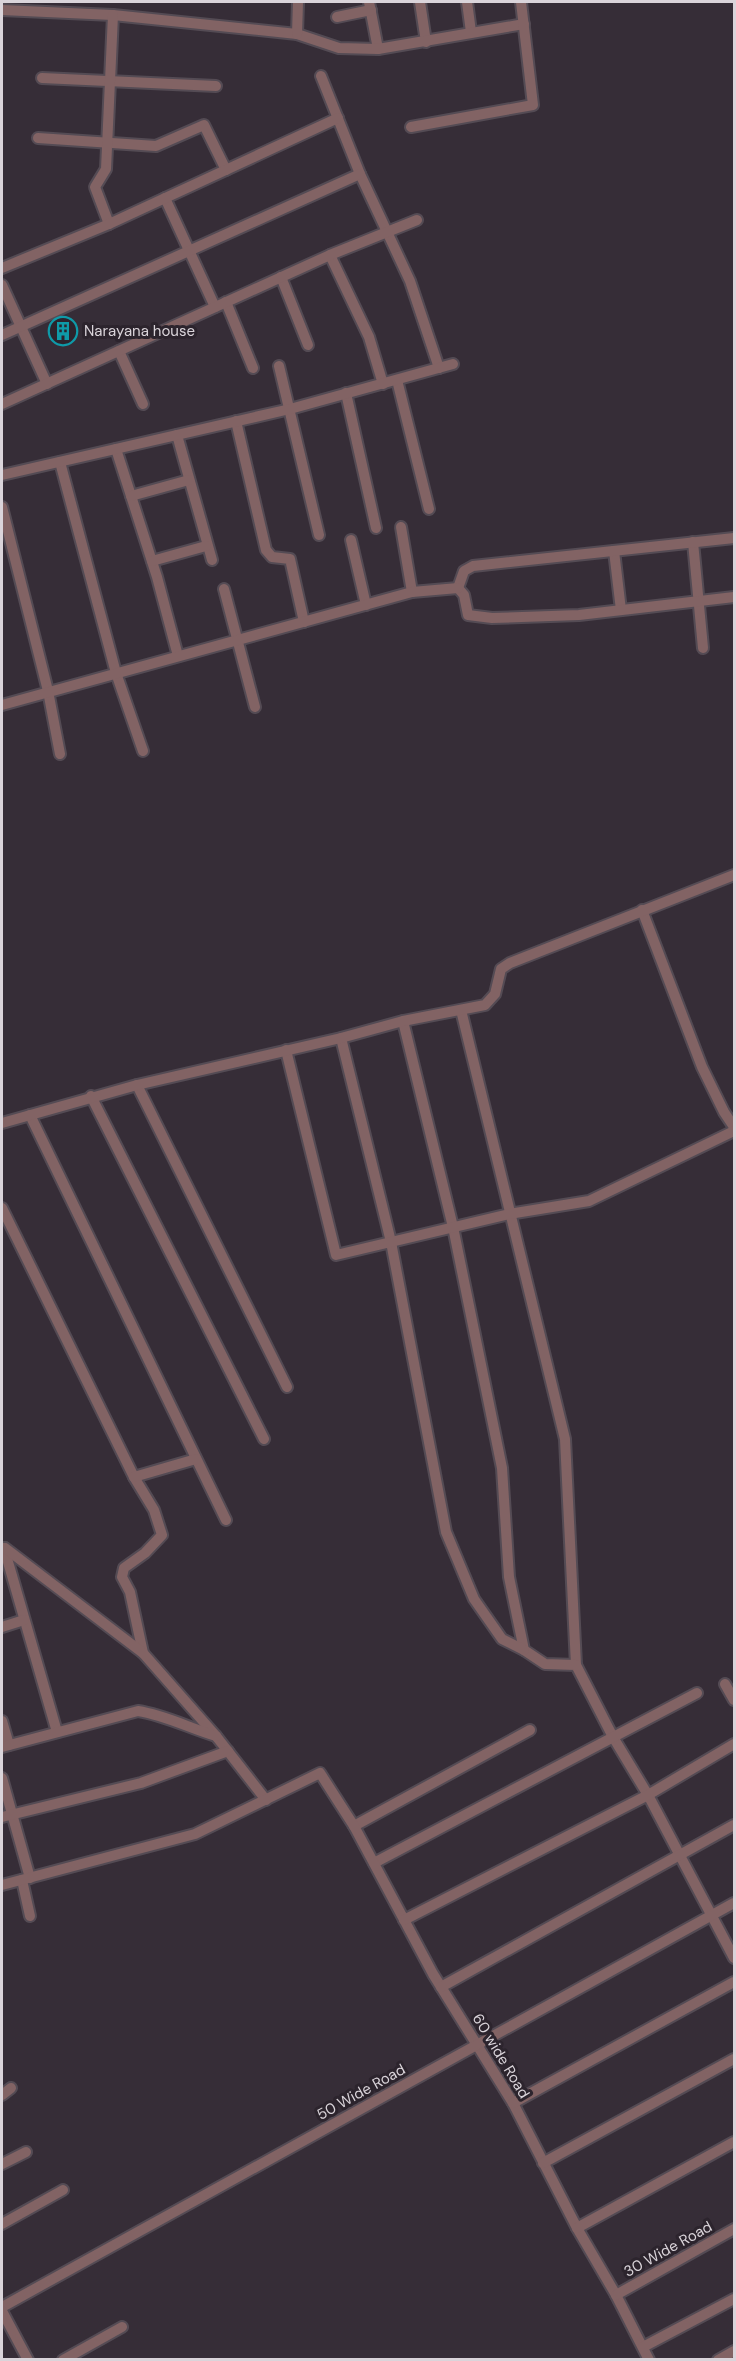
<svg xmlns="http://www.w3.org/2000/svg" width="736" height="2361" font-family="'DM Sans',sans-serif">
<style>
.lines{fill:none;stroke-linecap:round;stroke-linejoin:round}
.minor-casing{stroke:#544b54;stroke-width:14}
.minor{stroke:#826364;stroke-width:10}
.labels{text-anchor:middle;stroke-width:6;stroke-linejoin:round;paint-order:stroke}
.poi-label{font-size:15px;fill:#dad4da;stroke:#2c242d;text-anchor:start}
.street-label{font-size:15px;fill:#dad4da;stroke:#2c242d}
</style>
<rect width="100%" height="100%" fill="#362d37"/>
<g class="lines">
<g class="minor-casing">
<g id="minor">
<polyline points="369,2 378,49"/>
<polyline points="420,2 426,42"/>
<polyline points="467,2 471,32"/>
<polyline points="2,10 113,15 297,34 339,48 378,49 524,24"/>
<polyline points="337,17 371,10"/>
<polyline points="297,34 298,2"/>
<polyline points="321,76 360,174 410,281 439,368"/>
<polyline points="42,78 216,86"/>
<polyline points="411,127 533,105 521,2"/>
<polyline points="38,138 156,146 204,125 226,170"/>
<polyline points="165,198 215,307"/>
<polyline points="109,224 95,187 106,169 113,15"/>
<polyline points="330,255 369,337 383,384"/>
<polyline points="2,268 109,224 338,118"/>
<polyline points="281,277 308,345"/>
<polyline points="2,285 47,384"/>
<polyline points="226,302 253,368"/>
<polyline points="2,335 360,174"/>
<polyline points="119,351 143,404"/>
<polyline points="279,366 319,535"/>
<polyline points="397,380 429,509"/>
<polyline points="346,393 376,528"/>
<polyline points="2,404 330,255 417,220"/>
<polyline points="236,421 266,550 272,557 290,559 304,622"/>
<polyline points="177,435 212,560"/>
<polyline points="116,449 157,577 178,656"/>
<polyline points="60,462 116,673 143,751"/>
<polyline points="2,475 290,409 453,364"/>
<polyline points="131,496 189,480"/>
<polyline points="2,507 48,691 60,754"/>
<polyline points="401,527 412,592"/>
<polyline points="351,540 366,605"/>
<polyline points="693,542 703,648"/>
<polyline points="614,551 621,610"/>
<polyline points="152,561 206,546"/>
<polyline points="458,588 464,595 468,615 492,618 579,615 734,597"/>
<polyline points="458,588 464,571 473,566 734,538"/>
<polyline points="224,589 255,707"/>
<polyline points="2,705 412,592 458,588"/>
<polyline points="642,910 702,1067 724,1112 734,1127"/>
<polyline points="461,1010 565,1439 576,1665"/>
<polyline points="403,1021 453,1227 502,1468 509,1577 524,1650 545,1664 576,1665 613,1737 648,1795 734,1958"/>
<polyline points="341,1038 391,1242 446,1532 474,1599 502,1639 524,1650"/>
<polyline points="286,1050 336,1255 509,1214 589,1201 734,1131"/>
<polyline points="137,1085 287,1387"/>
<polyline points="91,1096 264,1439"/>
<polyline points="30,1115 226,1520"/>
<polyline points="2,1123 137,1085 341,1038 403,1021 485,1005 495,994 501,969 510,963 734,875"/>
<polyline points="2,1208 134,1477 154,1510 162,1535 145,1553 124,1568 122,1577 130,1592 143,1653"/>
<polyline points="134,1477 196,1459"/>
<polyline points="4,1548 57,1732"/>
<polyline points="5,1548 143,1653 216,1736 266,1800"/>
<polyline points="2,1627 24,1620"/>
<polyline points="725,1684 734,1700"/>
<polyline points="2,1721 9,1745"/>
<path d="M2 1747 138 1711C165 1715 189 1728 216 1736"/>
<polyline points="2,1778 30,1878"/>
<polyline points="2,1817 141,1783 228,1751"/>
<polyline points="354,1826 530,1730"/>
<polyline points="374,1863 697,1693"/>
<polyline points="22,1880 30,1916"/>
<polyline points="2,1885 195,1834 320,1773 354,1826 433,1974 513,2103 577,2228 616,2295 649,2360"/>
<polyline points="404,1920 648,1795 734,1744"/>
<polyline points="441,1987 734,1825"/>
<polyline points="2,2095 11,2088"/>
<polyline points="513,2103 734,1982"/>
<polyline points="543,2163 734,2059"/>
<polyline points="2,2164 26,2152"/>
<polyline points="2,2224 63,2190"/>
<polyline points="577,2228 734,2142"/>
<polyline points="616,2295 734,2229"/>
<polyline points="2,2307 734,1903"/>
<polyline points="2,2311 28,2360"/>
<polyline points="643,2347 734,2299"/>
<polyline points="63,2360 122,2327"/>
<polyline points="718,2360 734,2351"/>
</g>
</g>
<use href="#minor" class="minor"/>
</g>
<defs>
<g id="building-ring" transform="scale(1.5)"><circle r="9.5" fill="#2c242d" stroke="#0f9aa8" stroke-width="1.5"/><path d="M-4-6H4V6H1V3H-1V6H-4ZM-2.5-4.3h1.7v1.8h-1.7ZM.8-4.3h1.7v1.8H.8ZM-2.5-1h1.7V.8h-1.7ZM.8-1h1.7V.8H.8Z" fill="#0f9aa8"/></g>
</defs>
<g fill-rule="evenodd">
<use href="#building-ring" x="63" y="331"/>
</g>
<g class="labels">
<g class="poi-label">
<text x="84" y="336">Narayana house</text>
</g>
<g class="street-label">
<text transform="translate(501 2056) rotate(59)" y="5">60 wide Road</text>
<text transform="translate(361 2092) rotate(-29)" y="5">50 Wide Road</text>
<text transform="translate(668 2249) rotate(-29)" y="5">30 Wide Road</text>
</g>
</g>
<rect width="736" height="2361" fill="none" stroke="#dad4da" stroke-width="6"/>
</svg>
